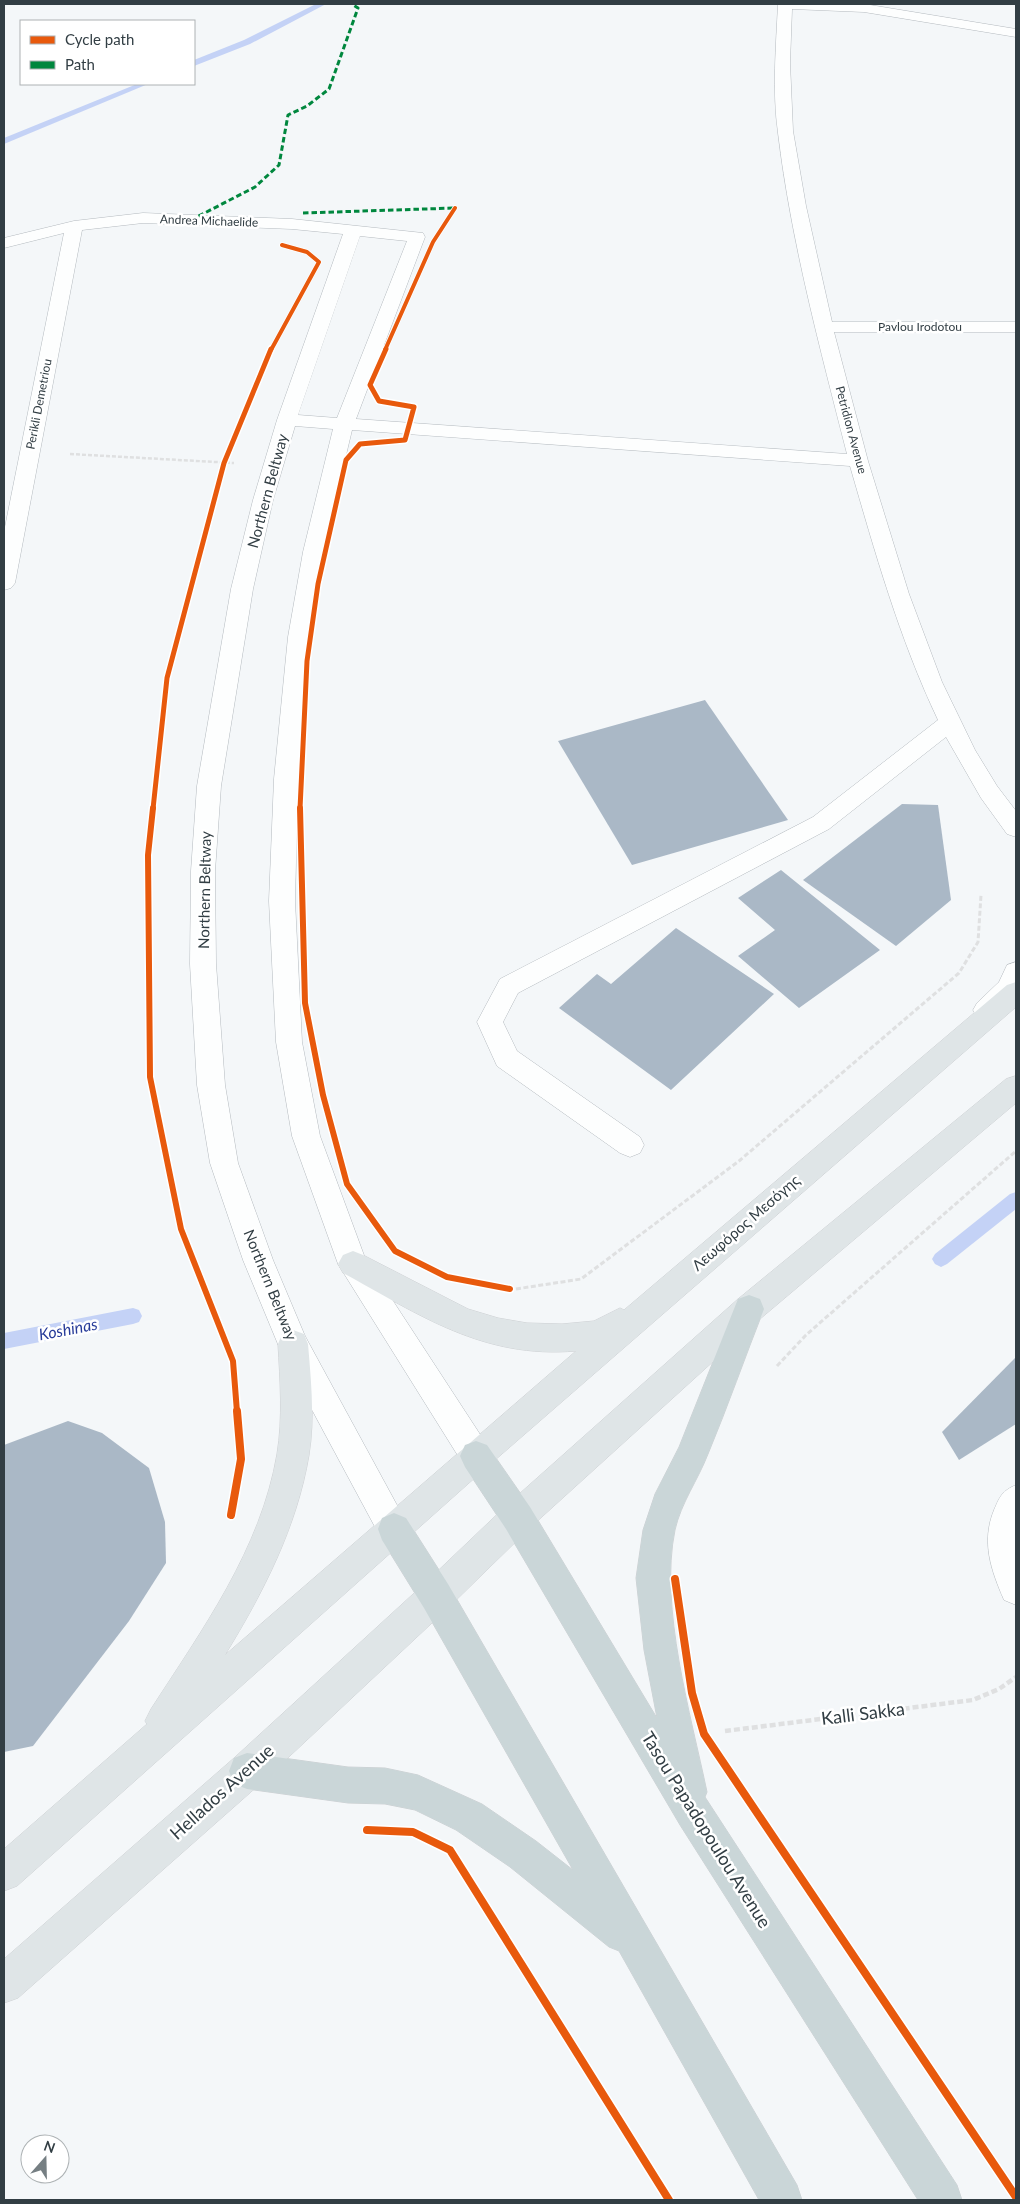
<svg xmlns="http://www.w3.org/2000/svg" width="1020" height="2204" font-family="Lato,sans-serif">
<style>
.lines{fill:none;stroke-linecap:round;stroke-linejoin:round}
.stream{fill:#c4d2f6;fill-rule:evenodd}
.building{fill:#aab8c6}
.minor-casing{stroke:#b4babf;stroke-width:1}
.major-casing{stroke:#ced1d4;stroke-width:1}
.highway-casing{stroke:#ced1d4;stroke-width:1}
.path-far2{stroke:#dfe0e1;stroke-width:2.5;stroke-dasharray:4 2;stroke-linecap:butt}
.path-far1{stroke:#dfe0e1;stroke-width:3;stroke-dasharray:5 2.5;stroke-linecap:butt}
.path{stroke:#dfe0e1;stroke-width:4.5;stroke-dasharray:6 3;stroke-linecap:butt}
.minor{fill:#fdfefe;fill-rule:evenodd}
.major{fill:#dfe5e7;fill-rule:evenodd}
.highway{fill:#cad6d8;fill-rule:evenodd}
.quiet{stroke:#00873e;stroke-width:3;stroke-dasharray:5.5 3;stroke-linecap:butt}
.cycleway-far3-casing{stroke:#fff;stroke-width:5.5}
.cycleway-far2-casing{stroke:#fff;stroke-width:8}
.cycleway-far1-casing{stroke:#fff;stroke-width:9}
.cycleway-casing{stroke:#fff;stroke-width:11}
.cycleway-far3{stroke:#e8590c;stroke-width:4}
.cycleway-far2{stroke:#e8590c;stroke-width:5}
.cycleway-far1{stroke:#e8590c;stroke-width:6}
.cycleway{stroke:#e8590c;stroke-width:8}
.labels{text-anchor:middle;stroke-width:5;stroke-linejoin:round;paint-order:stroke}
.far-street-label{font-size:12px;fill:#323e44;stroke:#fff}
.street-label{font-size:15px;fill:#323e44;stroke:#fff}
.water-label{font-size:16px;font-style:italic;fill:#283c99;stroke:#fff}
.near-street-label{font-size:18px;fill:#323e44;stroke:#fff}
</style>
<rect width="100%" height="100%" fill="#f4f7f9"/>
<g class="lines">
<g class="stream">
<polygon points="316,4 326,4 250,44 194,66 194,60 244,40"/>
<polygon points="137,84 148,84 4,144 4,138"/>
<polygon points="1016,1192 1016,1209 947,1264 941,1267 935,1264 932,1259 935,1254 1010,1194"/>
<polygon points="133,1308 139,1310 142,1316 139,1322 133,1324 4,1349 4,1333"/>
</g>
</g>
<g class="building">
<polygon points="705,700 788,820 632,865 558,741"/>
<polygon points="902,804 938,805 951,900 896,946 803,880"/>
<polygon points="781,870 880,950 799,1008 738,956 775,930 738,898"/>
<polygon points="676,928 774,994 671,1090 559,1008 597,974 611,984"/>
<polygon points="1016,1357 1016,1424 959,1460 942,1432"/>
<polygon points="68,1421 102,1433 149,1468 165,1522 166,1563 129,1621 33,1746 4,1752 4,1445"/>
</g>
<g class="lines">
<g class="minor-casing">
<g id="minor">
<path d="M778 4H864L1016 29V37L864 12 792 9 790 63 793 131 806 206 832 322H1016V332H834L868 461 909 594 942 682 975 750 997 786 1016 811V837L1007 834 981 798 946 737 829 829 518 993 503 1022 517 1051 640 1137 644 1145 640 1153 630 1157 620 1153 497 1066 477 1022 500 979 813 817 938 720C899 638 875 552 850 466L352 430 323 552 310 637 298 779 295 901 302 1042 320 1136 365 1258 487 1445 492 1456 487 1467 476 1471 465 1467 338 1264 292 1136 276 1042 269 901 274 779 288 637 303 552 333 429 295 426 273 500 253 589 221 786 215 871 216 964 225 1085 238 1163 273 1260 305 1336 410 1529 406 1540 394 1545 382 1540 282 1354 243 1260 210 1163 197 1085 190 964 191 871 197 786 231 589 253 500 277 420 343 234 292 229 143 223 82 230 15 583 11 588 4 590V532L64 233 4 248V238L74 221 143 213 292 219 423 233 425 237 356 419 847 454C820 348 791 241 778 133 772 91 776 46 778 4ZM360 236 407 241 337 418 298 415Z"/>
<path d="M1016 962V997C1004 1009 995 1023 977 1017L973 1010 977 1003 999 982 1007 965Z"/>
<path d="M1016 1485V1605L1004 1600C991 1570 981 1542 994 1510 1000 1496 1002 1491 1016 1485Z"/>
</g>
</g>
<g class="major-casing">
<g id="major">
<path d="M1016 982V1007L487 1467 17 1886 4 1891V1849L147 1724 145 1721 151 1709C202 1630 261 1549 277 1454 283 1418 280 1380 278 1344L282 1334 293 1330 304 1334 308 1344C311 1380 315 1418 309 1455 297 1527 263 1593 225 1655L576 1351C483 1359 420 1315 343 1273L338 1264 343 1255 353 1251 363 1255 468 1309 498 1318 527 1323 562 1324 594 1321 620 1308 624 1310 1007 985Z"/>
<polygon points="1016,1076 1016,1103 760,1319 533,1525 448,1608 260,1784 18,1998 4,2003 4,1959 234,1758 424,1584 509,1503 738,1299 1006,1079"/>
</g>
</g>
<g class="highway-casing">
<g id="highway">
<path d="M749 1295 760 1299 764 1309C745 1357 728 1406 708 1454 698 1480 681 1503 675 1530 659 1607 691 1715 707 1792L705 1797 957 2185 962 2200H918L680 1825 506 1529 465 1467 460 1456 465 1445 476 1441 487 1445 530 1507 657 1718 644 1650 636 1578 643 1530 655 1494 679 1447 734 1309 738 1299Z"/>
<polygon points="394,1513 406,1518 448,1584 797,2185 802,2200 759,2200 619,1951 609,1947 510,1867 456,1830 415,1810 385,1804 348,1803 247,1789 234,1784 229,1771 234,1758 247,1753 348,1767 385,1768 418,1775 482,1804 536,1841 573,1870 424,1608 382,1540 378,1529 382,1518"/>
</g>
</g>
<polyline class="path-far2" points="70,454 234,463"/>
<g class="path-far1">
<polyline points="516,1289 581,1279 739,1161 959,973 978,942 981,895"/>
<polyline points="777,1366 806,1335 1016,1151"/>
</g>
<polyline class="path" points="725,1731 973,1700 999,1689 1016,1677"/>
<use href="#minor" class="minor"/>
<use href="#major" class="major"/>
<use href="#highway" class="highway"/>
<g class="quiet">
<polyline points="303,213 455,208"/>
<polyline points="191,220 255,187 279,165 288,115 307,106 329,89 358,8 352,4"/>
</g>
<g class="cycleway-far3-casing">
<g id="cycleway-far3">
<polyline points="271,350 319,262 307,252 282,245"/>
<polyline points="385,350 433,242 455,208"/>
</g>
</g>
<g class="cycleway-far2-casing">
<g id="cycleway-far2">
<polyline points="153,809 167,678 224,463 271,349"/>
<polyline points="300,809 307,661 318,584 346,460 360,444 405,440 414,407 379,401 370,385 386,349"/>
</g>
</g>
<g class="cycleway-far1-casing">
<g id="cycleway-far1">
<polyline points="153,808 148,855 150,1077 181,1229 233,1361 237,1412"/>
<polyline points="300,808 305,1003 323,1095 347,1184 395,1251 447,1277 510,1289"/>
</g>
</g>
<g class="cycleway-casing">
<g id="cycleway">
<polyline points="231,1515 241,1459 237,1411"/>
<polyline points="675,1579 692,1693 704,1734 1016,2197"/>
<polyline points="367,1830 413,1832 450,1850 669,2200"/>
</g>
</g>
<use href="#cycleway-far3" class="cycleway-far3"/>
<use href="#cycleway-far2" class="cycleway-far2"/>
<use href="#cycleway-far1" class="cycleway-far1"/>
<use href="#cycleway" class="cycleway"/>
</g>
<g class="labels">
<g class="far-street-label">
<text transform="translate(209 221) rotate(2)" y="4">Andrea Michaelide</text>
<text x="920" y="331">Pavlou Irodotou</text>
<text transform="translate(39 404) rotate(-79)" y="4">Perikli Demetriou</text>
<text transform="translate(851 430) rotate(75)" y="4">Petridion Avenue</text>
</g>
<g class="street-label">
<text transform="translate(268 491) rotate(-75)" y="5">Northern Beltway</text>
<text transform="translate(205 890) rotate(-89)" y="5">Northern Beltway</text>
<text transform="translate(746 1223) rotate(-41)" y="5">Λεωφόρος Μεσόγης</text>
<text transform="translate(270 1285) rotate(68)" y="5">Northern Beltway</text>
</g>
<g class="water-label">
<text transform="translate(68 1329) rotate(-11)" y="6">Koshinas</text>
</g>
<g class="near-street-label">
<text transform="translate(863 1714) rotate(-7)" y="6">Kalli Sakka</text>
<text transform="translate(222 1792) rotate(-42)" y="6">Hellados Avenue</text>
<text transform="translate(706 1830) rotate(58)" y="6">Tasou Papadopoulou Avenue</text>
</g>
</g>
<rect width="1020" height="2204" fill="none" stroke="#323e44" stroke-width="10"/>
<rect x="20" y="20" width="175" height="65" fill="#ffffff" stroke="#adb2b4"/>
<rect x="30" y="36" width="25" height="8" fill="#e8590c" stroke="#adb2b4"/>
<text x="65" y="45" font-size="15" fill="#323e44">Cycle path</text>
<rect x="30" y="61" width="25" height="8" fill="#00873e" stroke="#adb2b4"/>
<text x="65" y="70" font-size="15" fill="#323e44">Path</text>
<g transform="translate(45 2159) rotate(20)"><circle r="24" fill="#ffffff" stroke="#adb2b4"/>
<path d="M0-4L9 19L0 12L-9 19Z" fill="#767f83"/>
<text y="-8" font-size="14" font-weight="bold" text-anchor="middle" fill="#323e44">N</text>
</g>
</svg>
